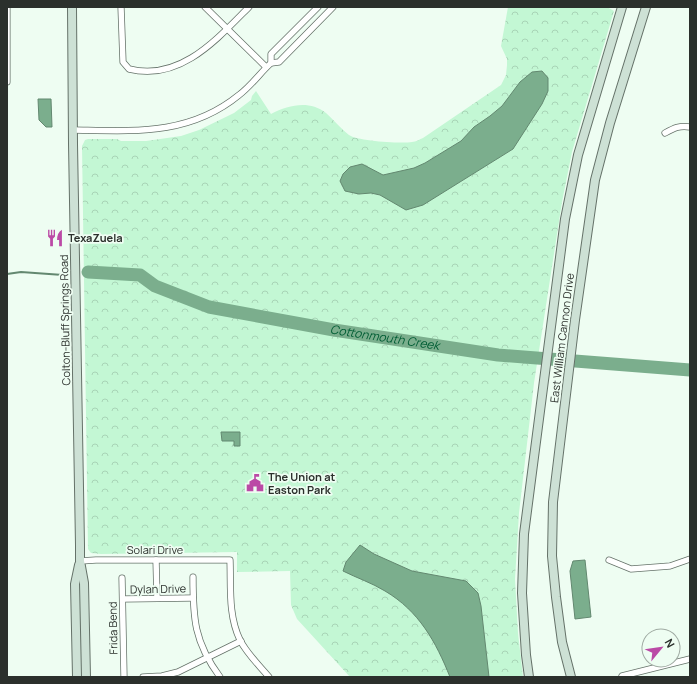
<svg xmlns="http://www.w3.org/2000/svg" width="697" height="684" font-family="Manrope,sans-serif">
<style>
.forest{fill:url(#forest-crowns)}
.water{fill:#7bae8d;stroke:#638870}
.lines{fill:none;stroke-linecap:round;stroke-linejoin:round}
.stream{stroke:#638870;stroke-width:2}
.river{stroke:#7bae8d;stroke-width:13}
.street-casing{stroke:#657269;stroke-width:7}
.secondary-casing{stroke:#657269;stroke-width:10}
.street{stroke:#fff;stroke-width:5.5}
.secondary{stroke:#cde1d5;stroke-width:8}
.labels{text-anchor:middle;stroke-width:3.5;stroke-linejoin:round;paint-order:stroke}
.poi-label{font-size:11px;font-weight:bold;fill:#2b302c;stroke:#eefdf2;text-anchor:start}
.street-label{font-size:11px;fill:#2b302c;stroke:#eefdf2}
.water-label{font-size:12px;font-style:italic;fill:#015d34;stroke:#eefdf2}
</style>
<defs>
<pattern id="forest-crowns" width="20" height="18" patternUnits="userSpaceOnUse"><rect width="20" height="18" fill="#c3f7d4"/><path d="M2 6a3 3 0 1 1 6 0M12 15a3 3 0 1 1 6 0" fill="none" stroke="#a8d4b6"/></pattern>
</defs>
<rect width="100%" height="100%" fill="#eefdf2"/>
<path class="forest" d="M508 7H607L614 11 572 152 562 202 534 383 519 513 515 579 518 633 523 677H350L297 619 291 605 290 571 237 572V552L101 554 91 553 88 549 82 146 85 140 88 139H117L121 141H146L181 136 199 130 234 113 251 100 252 96 256 91 271 114C289 105 309 100 326 113 334 120 340 128 349 135 357 141 401 144 412 142 416 142 420 139 423 138L501 85 506 75 507 65V59L501 46Z"/>
<g class="water">
<polygon points="542,71 548,78 548,91 542,104 513,149 423,205 406,210 380,195 371,193 359,194 345,191 340,181 343,174 350,167 362,164 383,175 414,168 425,163 461,141 474,127 490,116 502,106 520,82 532,72"/>
<polygon points="38,99 51,99 52,127 46,127 39,120"/>
<polygon points="221,432 240,432 240,446 234,446 234,441 222,441"/>
<path d="M360 545 374 554 412 571 466 581 478 593 481 606 489 677H450C436 642 419 611 385 591 372 583 357 578 343 571L346 562Z"/>
<polygon points="585,560 591,617 575,619 570,571 573,561"/>
</g>
<g class="lines">
<polyline class="stream" points="7,274 21,272 63,275"/>
<path class="river" id="s1" d="M88 272 140 275 155 286 209 307 334 330 498 355 690 370"/>
<g class="street-casing">
<g id="street">
<path d="M121 7 123 62 129 69C180 82 217 39 249 7"/>
<polyline points="205,7 266,67"/>
<polyline points="271,63 271,54 318,7"/>
<polyline points="7,82 7,7"/>
<path d="M73 130C133 131 189 136 239 95 251 86 260 73 271 63L279 62 333 7"/>
<path d="M665 133C674 128 680 125 690 127"/>
<polyline points="156,560 157,598"/>
<polyline points="609,560 631,569 670,566 690,559"/>
<path d="M80 561 96 560H230C231 587 228 615 240 640 247 654 259 665 269 677"/>
<path d="M193 577C193 618 194 642 220 677"/>
<polyline points="122,578 124,677"/>
<polyline points="123,599 193,598"/>
<polyline points="143,677 162,676 178,672 241,641"/>
<polyline points="623,677 622,676 690,659"/>
</g>
</g>
<g class="secondary-casing">
<g id="secondary">
<polyline points="72,7 73,144 80,545 80,561 84,583 86,677"/>
<polyline points="77,677 75,584 79,565"/>
<polyline points="529,677 526,655 522,593 524,534 565,219 578,155 622,7"/>
<polyline points="571,677 562,642 556,597 552,556 553,502 575,320 595,180 610,123 646,7"/>
</g>
</g>
<use href="#street" class="street"/>
<use href="#secondary" class="secondary"/>
</g>
<defs>
<g id="restaurant-bare" transform="scale(1.38)"><path d="M-5-6h1v4h1v-4h1v4h1v-4h1v5L-1.5 .5V6h-2V.5L-5-1ZM5-6V6H3V1.5H1.5Q1.5-4 5-6Z" fill="#bb4aa6" stroke="#eefdf2" stroke-width="2.5" paint-order="stroke"/></g>
<g id="civic-bare" transform="scale(1.38)"><path d="M-.6-6.5H3V-4.5H.6V-3L4-1V1h2V6H-6V1h2V-1L-.6-3ZM-1.2 2.5V6h2.4V2.5Z" fill="#bb4aa6" stroke="#eefdf2" stroke-width="2.5" paint-order="stroke"/></g>
</defs>
<g fill-rule="evenodd">
<use href="#restaurant-bare" x="55" y="238"/>
<use href="#civic-bare" x="255" y="483"/>
</g>
<g class="labels">
<g class="poi-label">
<text x="68" y="242">TexaZuela</text>
<text x="268" y="481">The Union at<tspan x="268" dy="13">Easton Park</tspan></text>
</g>
<g class="street-label">
<text transform="translate(65 320) rotate(-91)" y="4">Colton-Bluff Springs Road</text>
<text transform="translate(562 338) rotate(-83)" y="4">East William Cannon Drive</text>
<text x="155" y="554">Solari Drive</text>
<text transform="translate(158 589) rotate(-1)" y="4">Dylan Drive</text>
<text transform="translate(113 628) rotate(-91)" y="4">Frida Bend</text>
</g>
<g class="water-label">
<text dy="4" stroke="none"><textPath href="#s1" startOffset="307">Cottonmouth Creek</textPath></text>
</g>
</g>
<rect width="697" height="684" fill="none" stroke="#2b302c" stroke-width="16"/>
<g transform="translate(661 648) rotate(61)"><circle r="19" fill="#eefdf2" stroke="#a0aba3"/>
<path d="M0-3L7 15L0 10L-7 15Z" fill="#bb4aa6"/>
<text y="-6" font-size="11" font-weight="bold" text-anchor="middle" fill="#2b302c">N</text>
</g>
</svg>
